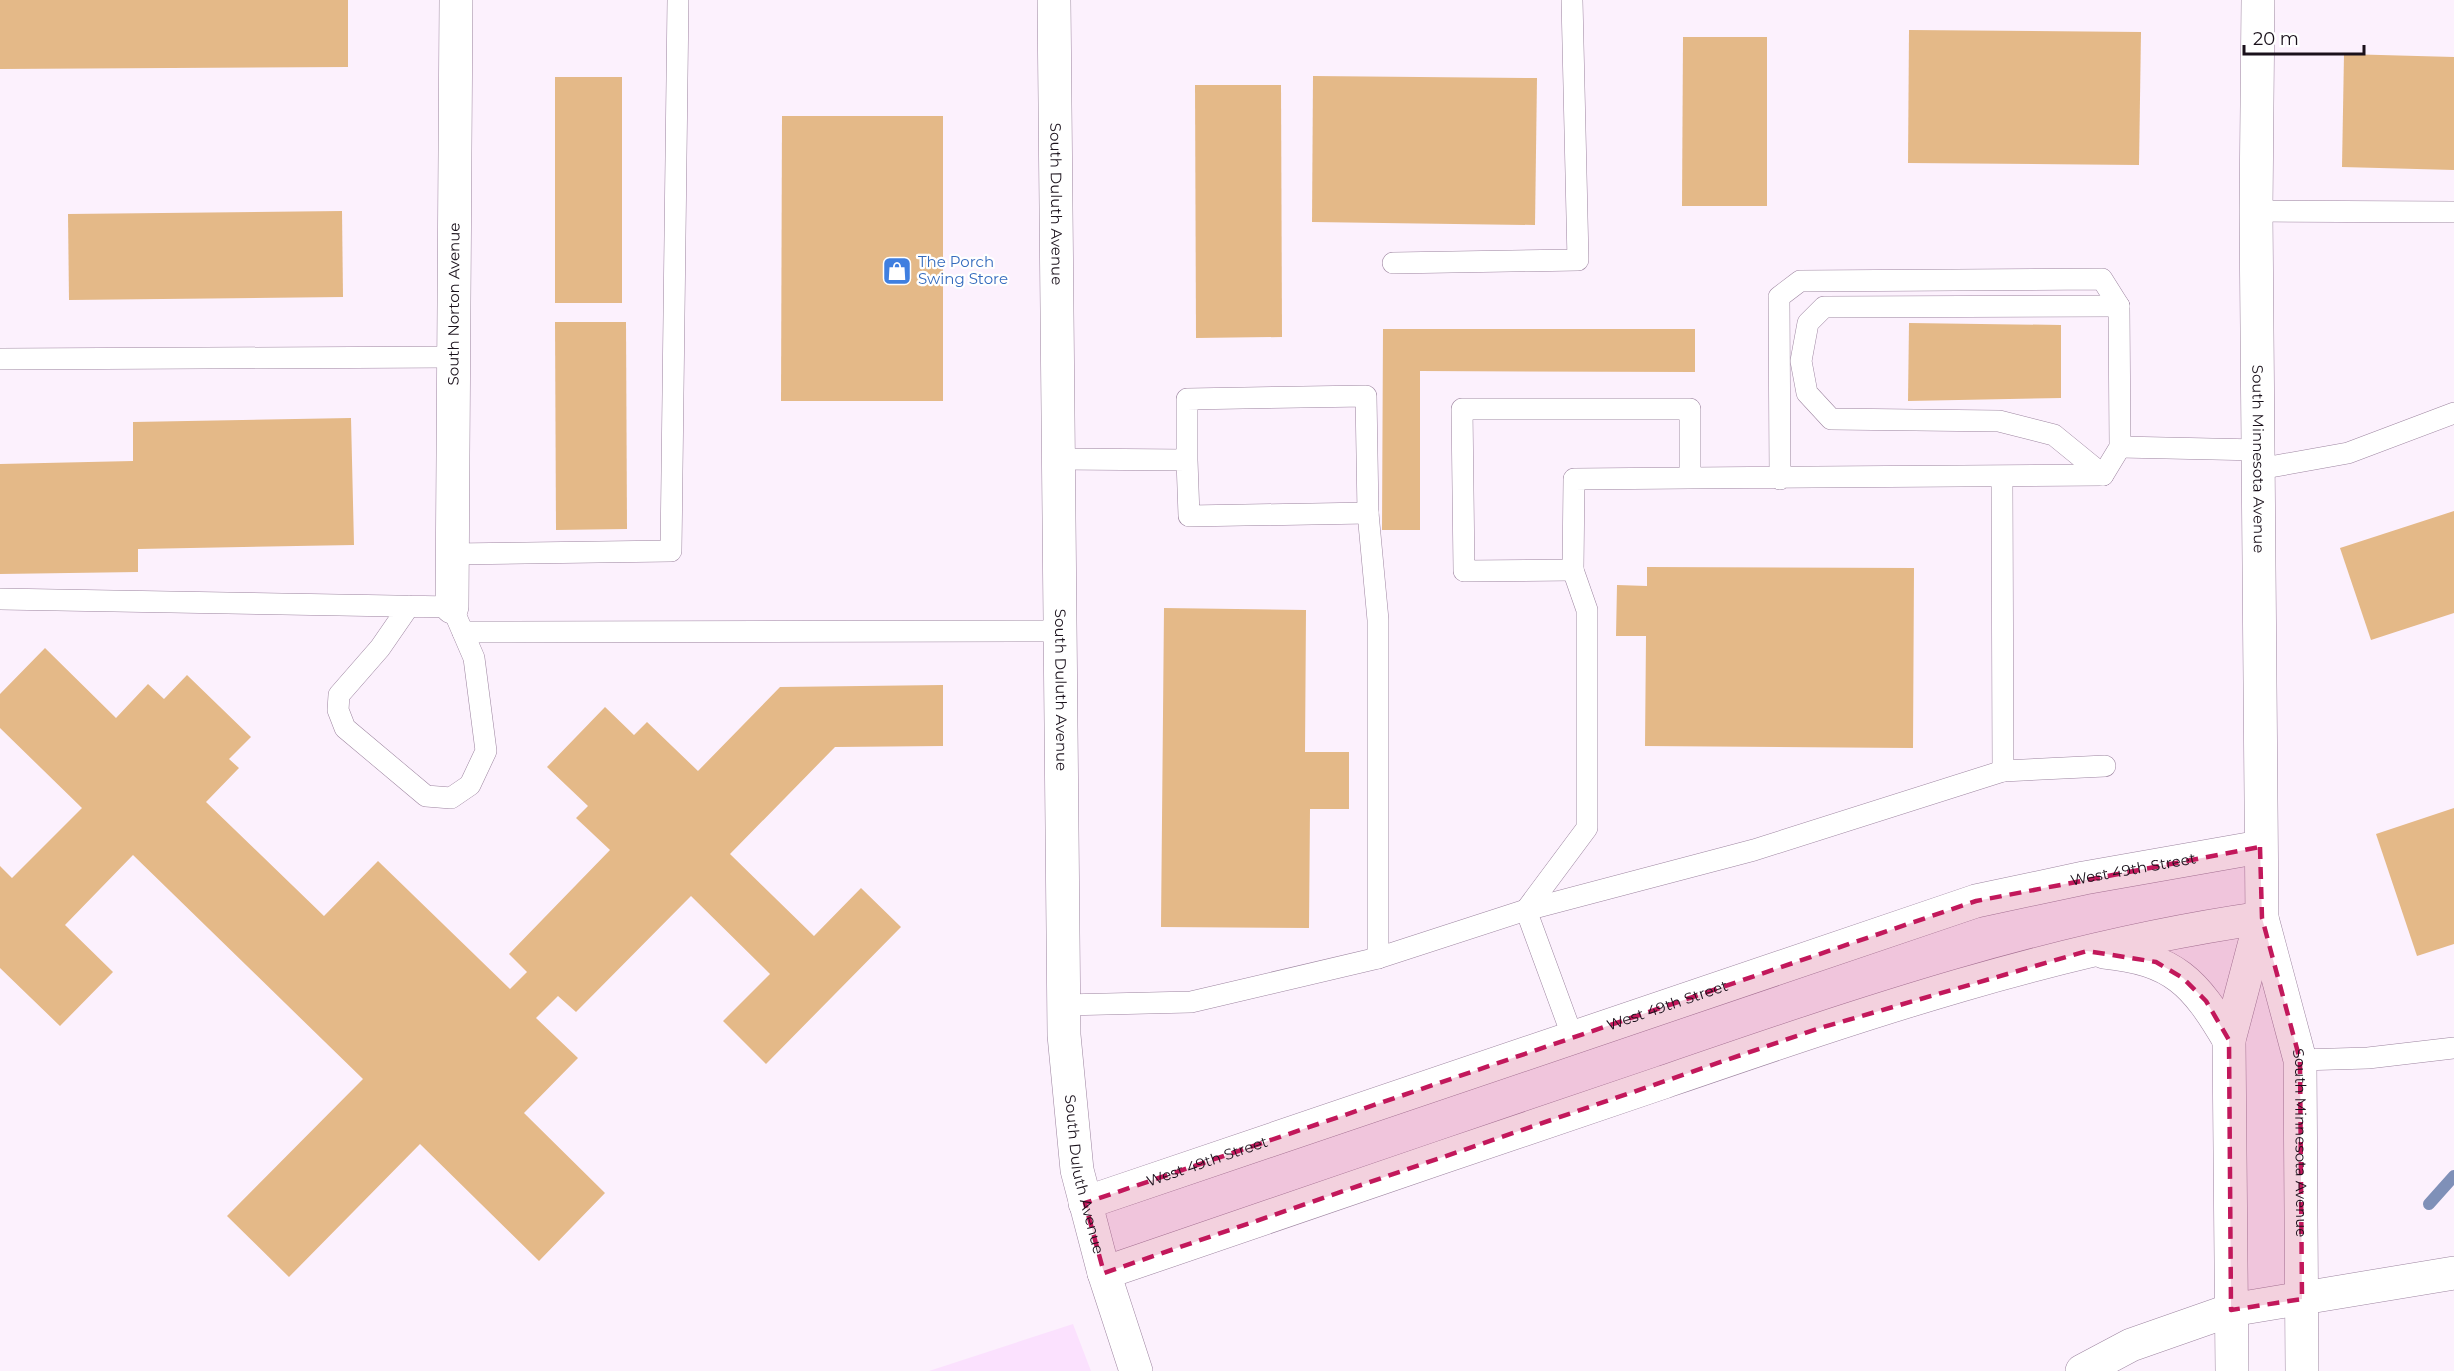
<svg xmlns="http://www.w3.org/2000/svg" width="2454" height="1371" font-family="Montserrat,sans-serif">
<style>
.built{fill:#fbe1fe}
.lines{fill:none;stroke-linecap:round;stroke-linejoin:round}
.stream{stroke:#7f90b8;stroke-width:12}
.building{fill:#e4b988}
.lane-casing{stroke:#9d85a0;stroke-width:22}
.street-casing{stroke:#9d85a0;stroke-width:34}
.secondary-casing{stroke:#9d85a0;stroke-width:34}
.primary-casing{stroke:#9d85a0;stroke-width:34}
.highway-casing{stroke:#9d85a0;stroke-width:34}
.lane{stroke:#fff;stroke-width:21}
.street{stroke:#fff;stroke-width:33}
.secondary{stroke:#fff;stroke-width:33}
.primary{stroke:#fff;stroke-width:33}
.highway{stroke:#fff;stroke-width:33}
.marked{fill:#c2185b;fill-opacity:0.2;stroke:#c2185b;stroke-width:4.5;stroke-dasharray:12 8;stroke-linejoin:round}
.labels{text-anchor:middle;stroke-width:4.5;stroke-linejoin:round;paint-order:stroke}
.street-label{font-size:15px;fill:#1a111b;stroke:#fff}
.shop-label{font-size:15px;fill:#366cbe;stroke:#fff;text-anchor:start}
</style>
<rect width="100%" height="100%" fill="#fcf1fd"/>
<polygon class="built" points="1073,1324 1091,1371 929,1371"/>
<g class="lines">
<polyline class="stream" points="2429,1204 2454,1176"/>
</g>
<g class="building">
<polygon points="0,0 348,0 348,67 0,69"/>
<polygon points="1909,30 2141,32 2139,165 1908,163"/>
<polygon points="1683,37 1767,37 1767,206 1682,206"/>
<polygon points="2344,54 2454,57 2454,170 2342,167"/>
<polygon points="1313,76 1537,78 1535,225 1312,222"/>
<rect x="555" y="77" width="67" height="226"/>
<polygon points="1195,85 1281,85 1282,337 1196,338"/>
<polygon points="782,116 943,116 943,401 781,401"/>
<polygon points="342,211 343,297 69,300 68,214"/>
<polygon points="555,322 626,322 627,529 556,530"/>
<polygon points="1909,323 2061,325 2061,398 1908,401"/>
<polygon points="1383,329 1695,329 1695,372 1420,371 1420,530 1382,530"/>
<polygon points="351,418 354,545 138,549 138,572 0,574 0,464 133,461 133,422"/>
<polygon points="2454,511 2454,613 2371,640 2340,548"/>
<polygon points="1647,567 1914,568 1913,748 1645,746 1646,636 1616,636 1617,585 1647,586"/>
<polygon points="1164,608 1306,610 1305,752 1349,752 1349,809 1310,809 1309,928 1161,927"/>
<polygon points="45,648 116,718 148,684 164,699 187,675 251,737 229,759 239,768 206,802 324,916 378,861 510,989 527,972 509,954 610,850 576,818 588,806 547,767 605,707 634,735 647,722 698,771 780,687 943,685 943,746 835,747 730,854 814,936 861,888 901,927 766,1064 723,1021 770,974 691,896 576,1012 558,996 536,1018 578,1058 524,1113 605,1193 539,1261 420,1144 289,1277 227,1216 363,1079 133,855 65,925 113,972 60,1026 0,968 0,866 12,878 82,808 0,728 0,694"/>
<polygon points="2454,808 2454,944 2417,956 2376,834"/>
</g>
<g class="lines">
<g class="lane-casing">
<g id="lane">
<polyline points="2256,211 2454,212"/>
<polyline points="1393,263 1578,260 1572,0"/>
<polyline points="0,359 453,357"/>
<polyline points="2120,447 2259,450"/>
<polyline points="1058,459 1187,460 1187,399 1366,396 1368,513 1189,516 1187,460"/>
<polyline points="2259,469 2348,453 2454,413"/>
<polyline points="2103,475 2054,435 1999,421 1831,419 1807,393 1801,361 1808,323 1824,307 2119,306"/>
<polyline points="2002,477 2003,771 2105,766"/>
<polyline points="1690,478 1574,479 1573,570 1464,571 1462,409 1690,409 1690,478 2103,475 2120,447 2119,306 2102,279 1800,281 1779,297 1780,479"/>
<polyline points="1368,513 1378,620 1378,958"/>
<polyline points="452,554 671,551 678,0"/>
<polyline points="1573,570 1587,610 1587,828 1526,910 1573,1038"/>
<polyline points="0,599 452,607 474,658 486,751 470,785 451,798 426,796 345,728 338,710 339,695 380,648 409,606"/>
<polyline points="463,632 1060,631"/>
<polyline points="1064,1005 1191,1002 1378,958 1526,910 1754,850 2003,771"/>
<polyline points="2300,1060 2368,1058 2454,1048"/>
</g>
</g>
<g class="street-casing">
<g id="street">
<path id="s1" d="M452 607 456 0"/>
</g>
</g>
<g class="secondary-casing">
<g id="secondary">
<path id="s2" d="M1054 0 1064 1035 1077 1170 1104 1273 1136 1371"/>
<path d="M2104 952C2174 959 2195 982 2229 1040"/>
<path id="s3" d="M1085 1203 1976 901 2084 878 2260 847"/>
<path d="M1104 1273C1291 1209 1477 1145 1664 1082 1859 1015 2056 947 2262 918"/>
</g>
</g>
<g class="primary-casing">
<g id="primary">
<path id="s4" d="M2258 0 2256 211 2262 918 2300 1060 2302 1371"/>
<polyline points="2232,1371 2229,1040 2261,919"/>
</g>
</g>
<g class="highway-casing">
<polyline id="highway" points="2082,1371 2131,1345 2231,1310 2454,1273"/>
</g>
<use href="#lane" class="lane"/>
<use href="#street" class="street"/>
<use href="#secondary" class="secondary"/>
<use href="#primary" class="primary"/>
<use href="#highway" class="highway"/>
</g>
<path class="marked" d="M2260 847 2262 918 2300 1060 2302 1299 2231 1310 2229 1040 2206 1001 2183 978 2156 962 2087 951 1820 1028 1104 1273 1085 1203 1976 901Z"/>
<defs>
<g id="shop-square" transform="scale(1.5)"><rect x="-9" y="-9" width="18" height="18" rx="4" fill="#3f7fe0" stroke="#fff"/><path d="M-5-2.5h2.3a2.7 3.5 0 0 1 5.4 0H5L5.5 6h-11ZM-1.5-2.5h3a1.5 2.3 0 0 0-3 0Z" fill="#fff"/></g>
</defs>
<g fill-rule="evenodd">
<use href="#shop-square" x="897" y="271"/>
</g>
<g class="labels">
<g class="street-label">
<text dy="5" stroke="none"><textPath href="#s2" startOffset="204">South Duluth Avenue</textPath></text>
<text dy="5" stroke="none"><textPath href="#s1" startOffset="303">South Norton Avenue</textPath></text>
<text dy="5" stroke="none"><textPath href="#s4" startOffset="459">South Minnesota Avenue</textPath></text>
<text dy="5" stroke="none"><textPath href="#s2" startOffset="690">South Duluth Avenue</textPath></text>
<text dy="5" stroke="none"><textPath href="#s3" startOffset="1101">West 49th Street</textPath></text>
<text dy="5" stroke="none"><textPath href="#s3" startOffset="615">West 49th Street</textPath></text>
<text dy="5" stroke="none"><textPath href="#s4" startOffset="1148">South Minnesota Avenue</textPath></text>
<text dy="5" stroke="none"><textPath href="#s3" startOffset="129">West 49th Street</textPath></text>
<text dy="5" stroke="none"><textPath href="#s2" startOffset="1176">South Duluth Avenue</textPath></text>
</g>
<g class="shop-label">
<text x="918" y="267">The Porch<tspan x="918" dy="17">Swing Store</tspan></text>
</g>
</g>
<path d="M2244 45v9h120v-9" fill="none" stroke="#1a111b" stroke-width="3"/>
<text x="2253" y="45" font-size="18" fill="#1a111b" stroke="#ffffff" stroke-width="4.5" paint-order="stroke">20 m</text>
</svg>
